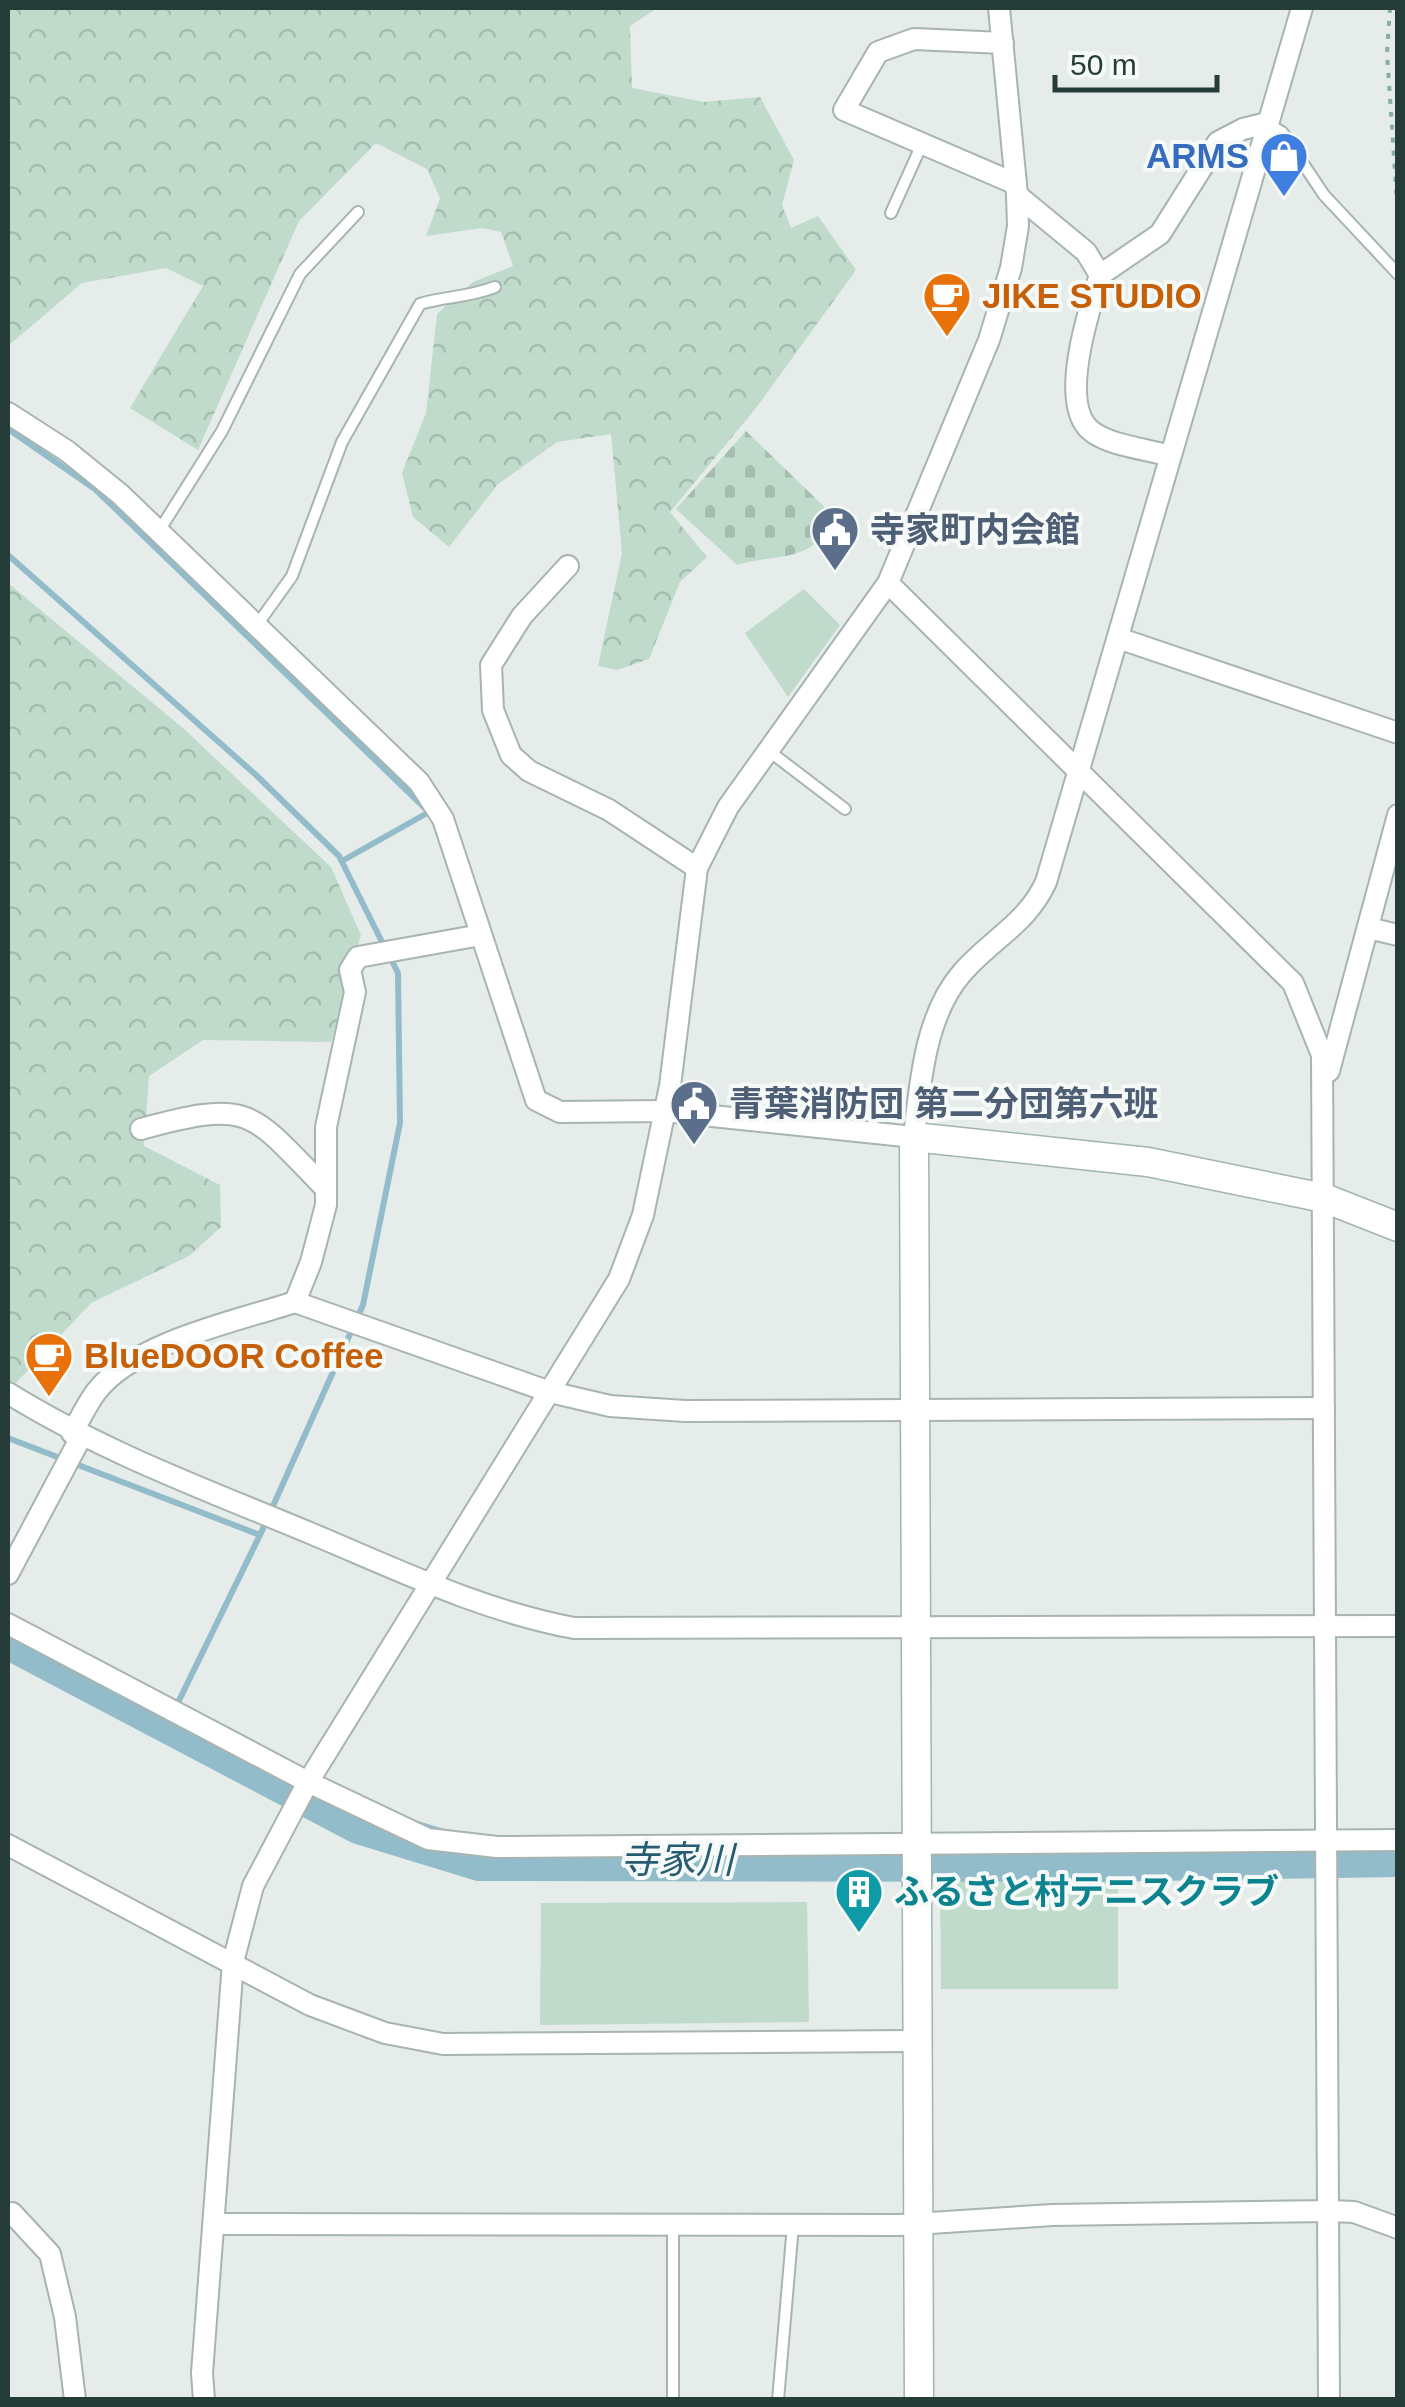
<svg xmlns="http://www.w3.org/2000/svg" width="1405" height="2407" font-family="Arial,'Noto Sans JP',sans-serif">
<style>
.forest{fill:url(#forest-crowns)}
.cemetery{fill:url(#cemetery-stones)}
.park{fill:#c0dbcb}
.lines{fill:none;stroke-linecap:round;stroke-linejoin:round}
.stream{stroke:#93bccb;stroke-width:6}
.river{stroke:#93bccb;stroke-width:40}
.lane-casing{stroke:#a8b4b1;stroke-width:14}
.street-casing{stroke:#a8b4b1;stroke-width:24}
.secondary-casing{stroke:#a1b4b0;stroke-width:31}
.path{stroke:#89ada6;stroke-width:4;stroke-dasharray:5 8;stroke-linecap:butt}
.lane{stroke:#fff;stroke-width:10}
.street{stroke:#fff;stroke-width:20}
.secondary{stroke:#fff;stroke-width:28}
.labels{text-anchor:middle;stroke-width:8;stroke-linejoin:round;paint-order:stroke}
.shop-label{font-size:35px;font-weight:bold;fill:#366cbe;stroke:#f5f9f8;text-anchor:end}
.food-label{font-size:35px;font-weight:bold;fill:#c56008;stroke:#f5f9f8;text-anchor:start}
.service-label{font-size:35px;font-weight:bold;fill:#4e5e75;stroke:#f5f9f8;text-anchor:start}
.culture-label{font-size:35px;font-weight:bold;fill:#0d838f;stroke:#f5f9f8;text-anchor:start}
.water-label{font-size:38px;font-style:italic;fill:#265c72;stroke:#f5f9f8}
</style>
<defs>
<pattern id="forest-crowns" width="20" height="18" patternUnits="userSpaceOnUse" patternTransform="scale(2.5)"><rect width="20" height="18" fill="#c0dbcb"/><path d="M2 6a3 3 0 1 1 6 0M12 15a3 3 0 1 1 6 0" fill="none" stroke="#a5bdaf"/></pattern>
<pattern id="cemetery-stones" width="16" height="16" patternUnits="userSpaceOnUse" patternTransform="scale(2.5)"><rect width="16" height="16" fill="#c0dbcb"/><path d="M2 7V4a2 2 0 0 1 4 0v3zM10 15v-3a2 2 0 0 1 4 0v3z" fill="#a5bdaf"/></pattern>
</defs>
<rect width="100%" height="100%" fill="#e5ecea"/>
<g class="forest">
<polygon points="8,8 657,8 630,26 632,88 704,102 760,97 794,160 782,205 791,228 818,216 856,270 756,408 670,512 707,557 680,582 649,659 617,670 598,666 622,553 611,434 557,442 498,484 449,547 413,517 402,473 426,413 437,314 473,282 513,266 501,232 482,228 426,236 440,198 427,169 376,143 299,221 198,450 130,408 203,286 166,268 82,283 8,346"/>
<polygon points="8,583 184,729 331,867 361,935 331,1042 203,1040 149,1076 144,1146 220,1185 221,1227 189,1256 91,1303 14,1385 8,1381"/>
</g>
<path class="cemetery" d="M746 431 839 521C800 566 787 551 737 565L676 509Z"/>
<g class="park">
<polygon points="804,589 840,625 788,697 745,633"/>
<polygon points="940,1878 1118,1878 1118,1989 941,1989"/>
<polygon points="807,1902 809,2022 540,2025 541,1903"/>
</g>
<g class="lines">
<g class="stream">
<polyline points="8,429 95,489 429,812 342,861"/>
<polyline points="8,555 256,775 339,856 384,946"/>
<polyline points="8,1438 260,1535"/>
<polyline points="168,1723 260,1535 363,1305 400,1123 398,973 390,957"/>
</g>
<polyline class="river" points="8,1639 359,1824 480,1861 1096,1862 1398,1857"/>
<g class="lane-casing">
<g id="lane">
<polyline points="1268,124 1282,132 1324,195 1398,274"/>
<polyline points="891,213 922,144"/>
<polyline points="159,531 222,431 300,274 358,212"/>
<path d="M257 625 292 576 342 442 420 304C446 296 466 298 495 287"/>
<polyline points="769,751 845,809"/>
<polyline points="673,2400 673,2226"/>
<polyline points="778,2400 793,2225"/>
</g>
</g>
<g class="street-casing">
<g id="street">
<polyline points="1003,43 914,39 878,52 844,110 1016,184"/>
<polyline points="1017,195 1086,252 1100,275 1160,234 1218,142 1243,129 1267,123"/>
<path d="M1100 275C1089 309 1056 409 1094 433 1113 446 1147 449 1169 456"/>
<path d="M8 413 67 451 120 494 419 782 443 819 536 1100 560 1112 664 1111 914 1137C920 1084 925 1015 962 973 990 940 1027 924 1046 882L1302 8"/>
<polyline points="568,566 522,616 491,665 493,710 511,755 529,771 609,810 697,868"/>
<polyline points="888,583 1293,983 1322,1055 1329,2400"/>
<polyline points="1118,638 1398,733"/>
<polyline points="1368,928 1398,935"/>
<polyline points="1329,1071 1398,815"/>
<path d="M141 1129C252 1099 249 1110 326 1189"/>
<polyline points="295,1302 550,1392 610,1406 685,1411 1324,1408"/>
<path d="M8 1393C103 1452 207 1490 310 1533 396 1569 482 1611 574 1628L1398 1626"/>
<path d="M72 1433C80 1419 87 1404 96 1392 134 1342 237 1321 295 1302L311 1262 326 1205V1127L355 992 350 970 358 957 481 935"/>
<polyline points="8,1574 81,1437"/>
<polyline points="8,1624 308,1782 428,1839 497,1847 1398,1840"/>
<polyline points="8,1845 310,2005 385,2033 443,2044 914,2041"/>
<polyline points="12,2213 50,2254 65,2317 75,2400"/>
<polyline points="216,2224 900,2225 1052,2215 1330,2211 1354,2212 1398,2228"/>
<polyline points="204,2400 202,2373 233,1962 253,1886 308,1782 619,1279 643,1215 670,1086 697,868 728,807 888,583 989,340 1011,268 1018,226 1017,195 999,8"/>
</g>
</g>
<g class="secondary-casing">
<polyline id="secondary" points="919,2400 914,1137 1148,1162 1324,1198 1398,1227"/>
</g>
<polyline class="path" points="1390,8 1387,53 1398,217"/>
<use href="#lane" class="lane"/>
<use href="#street" class="street"/>
<use href="#secondary" class="secondary"/>
</g>
<defs>
<g id="shop-pin" transform="scale(2.5)"><path d="M0 17L-7.5 6A9.5 9.5 0 1 1 7.5 6Z" fill="#3f7fe0" stroke="#f5f9f8"/><path d="M-5-2.5h2.3a2.7 3.5 0 0 1 5.4 0H5L5.5 6h-11ZM-1.5-2.5h3a1.5 2.3 0 0 0-3 0Z" fill="#fff"/></g>
<g id="cafe-pin" transform="scale(2.5)"><path d="M0 17L-7.5 6A9.5 9.5 0 1 1 7.5 6Z" fill="#e8710a" stroke="#f5f9f8"/><path d="M-5.5-4.5H6V0H3Q3 3.5 0 3.5H-2.5Q-5.5 3.5-5.5 0ZM3-3.2v2h1.7v-2ZM-6 4.5H4V6H-6Z" fill="#fff"/></g>
<g id="civic-pin" transform="scale(2.5)"><path d="M0 17L-7.5 6A9.5 9.5 0 1 1 7.5 6Z" fill="#5c6f8a" stroke="#f5f9f8"/><path d="M-.6-6.5H3V-4.5H.6V-3L4-1V1h2V6H-6V1h2V-1L-.6-3ZM-1.2 2.5V6h2.4V2.5Z" fill="#fff"/></g>
<g id="building-pin" transform="scale(2.5)"><path d="M0 17L-7.5 6A9.5 9.5 0 1 1 7.5 6Z" fill="#0f9aa8" stroke="#f5f9f8"/><path d="M-4-6H4V6H1V3H-1V6H-4ZM-2.5-4.3h1.7v1.8h-1.7ZM.8-4.3h1.7v1.8H.8ZM-2.5-1h1.7V.8h-1.7ZM.8-1h1.7V.8H.8Z" fill="#fff"/></g>
</defs>
<g fill-rule="evenodd">
<use href="#shop-pin" x="1284" y="156"/>
<use href="#cafe-pin" x="947" y="296"/>
<use href="#civic-pin" x="835" y="530"/>
<use href="#civic-pin" x="694" y="1104"/>
<use href="#cafe-pin" x="49" y="1356"/>
<use href="#building-pin" x="859" y="1892"/>
</g>
<g class="labels">
<g class="shop-label">
<text x="1249" y="168">ARMS</text>
</g>
<g class="food-label">
<text x="982" y="308">JIKE STUDIO</text>
<text x="84" y="1368">BlueDOOR Coffee</text>
</g>
<g class="service-label">
<text x="870" y="542">寺家町内会館</text>
<text x="729" y="1116">青葉消防団 第二分団第六班</text>
</g>
<g class="culture-label">
<text x="894" y="1904">ふるさと村テニスクラブ</text>
</g>
<g class="water-label">
<text x="677" y="1873">寺家川</text>
</g>
</g>
<rect width="1405" height="2407" fill="none" stroke="#263c39" stroke-width="20"/>
<path d="M1055 75v15h162v-15" fill="none" stroke="#263c39" stroke-width="5"/>
<text x="1070" y="75" font-size="30" fill="#263c39" stroke="#f5f9f8" stroke-width="8" paint-order="stroke">50 m</text>
</svg>
